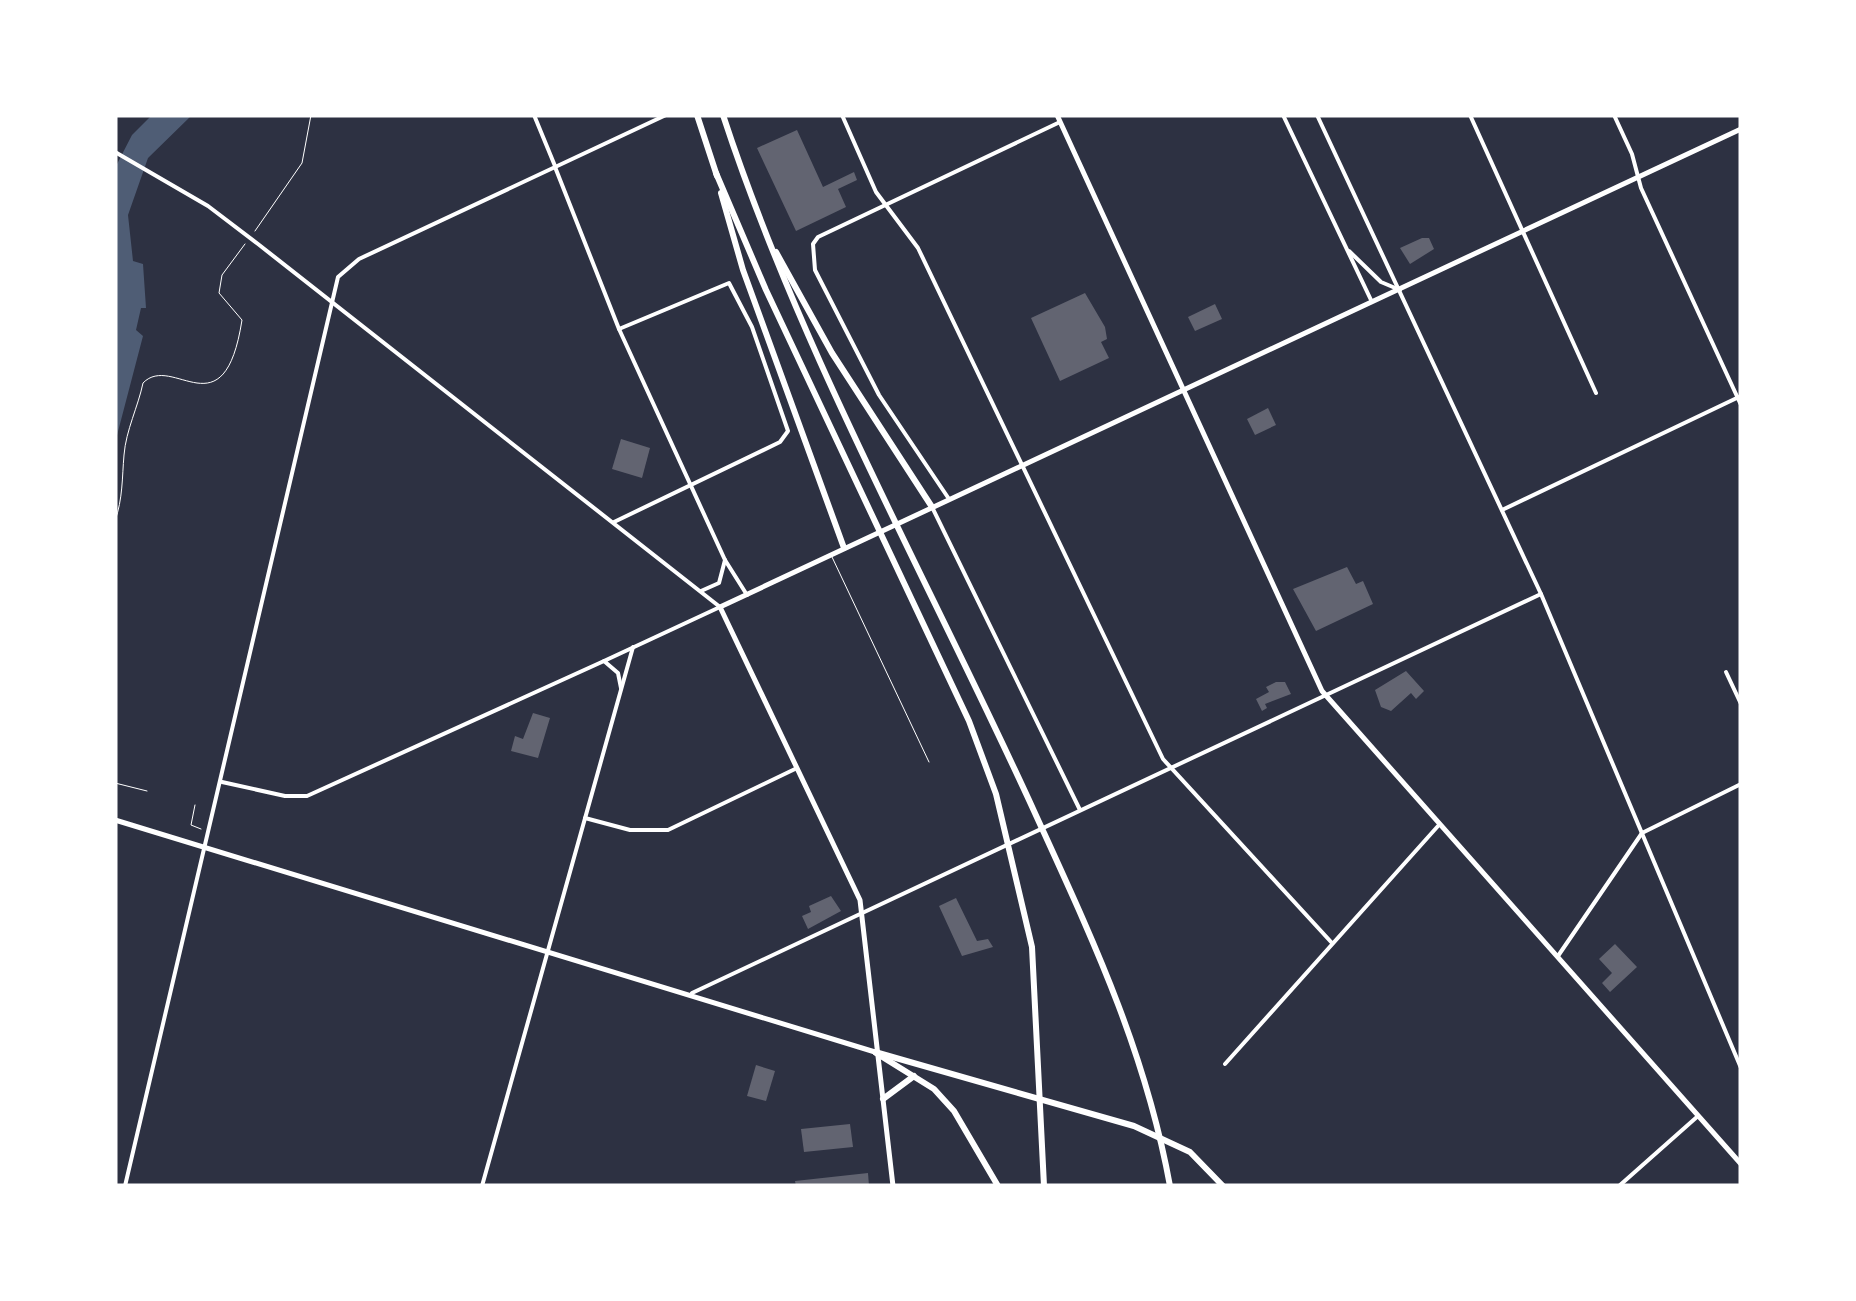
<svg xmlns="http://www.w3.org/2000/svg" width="1856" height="1301" font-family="Montserrat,sans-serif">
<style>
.water{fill:#4f5d75}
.building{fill:#626471}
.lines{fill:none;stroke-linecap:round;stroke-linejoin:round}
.path{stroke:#fff;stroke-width:1}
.service{stroke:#fff;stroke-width:1}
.minor{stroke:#fff;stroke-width:4}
.tertiary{stroke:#fff;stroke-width:4}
.secondary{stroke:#fff;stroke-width:5}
.primary{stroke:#fff;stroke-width:5}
.motorway{stroke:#fff;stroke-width:6}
</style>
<rect width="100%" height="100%" fill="#2d3142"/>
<polygon class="water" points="152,115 192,115 148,158 128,215 133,261 143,264 146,308 141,308 136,330 143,336 115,443 115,168 132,135"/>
<g class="building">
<polygon points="797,130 823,187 854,172 857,180 838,189 846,207 796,231 757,148"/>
<polygon points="1422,238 1429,238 1434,249 1410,264 1400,248"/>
<polygon points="1085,293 1105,327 1107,339 1101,342 1109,358 1060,381 1031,318"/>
<polygon points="1215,304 1222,319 1195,331 1188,317"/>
<polygon points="1268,408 1276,425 1255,435 1247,419"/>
<polygon points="621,439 650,448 642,478 612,469"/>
<polygon points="1347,567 1356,584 1363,581 1373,604 1316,631 1293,589"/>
<polygon points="1406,671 1424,691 1416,699 1411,693 1391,711 1381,707 1375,690"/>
<polygon points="1276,682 1285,682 1291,694 1265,704 1267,708 1262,711 1256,699 1269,692 1266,687"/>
<polygon points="533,713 550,718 538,758 511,751 515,736 523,739"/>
<polygon points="831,896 841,911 808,929 802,916 811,912 809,906"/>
<polygon points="956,898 977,941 988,939 993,947 962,956 939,906"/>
<polygon points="1615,944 1637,967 1610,992 1602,983 1612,973 1599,959"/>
<polygon points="756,1065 775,1071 766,1101 747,1096"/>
<polygon points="850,1124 853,1147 804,1152 801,1129"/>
<polygon points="868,1173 869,1186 796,1186 795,1181"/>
</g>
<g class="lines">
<g class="path">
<polyline points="255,231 302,163 311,115"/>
<path d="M115 521C123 498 122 478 124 455 126 430 138 407 143 383 173 352 224 435 242 320L219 293 222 275 245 244"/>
<polyline points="115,783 147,791"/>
<polyline points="195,805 191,825 201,829"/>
</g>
<polyline class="service" points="832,557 929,762"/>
<g class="minor">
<polyline points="842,115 876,192 918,248 1163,759 1332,943"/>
<polyline points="1283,115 1371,300"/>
<polyline points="1317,115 1541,594 1741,1068"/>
<polyline points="1470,115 1596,393"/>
<polyline points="1614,115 1632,154 1641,188 1741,405"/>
<polyline points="555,167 619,329 725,560 747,595"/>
<polyline points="1349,251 1381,282 1400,290"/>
<polyline points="949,499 879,395 815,270 813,244 818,237 1060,122"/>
<polyline points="932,507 1080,810"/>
<polyline points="1502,510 1741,396"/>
<polyline points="614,522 780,442 788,431 752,327 729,283 619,329"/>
<polyline points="701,591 719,583 725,560"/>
<polyline points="1726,672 1741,704"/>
<polyline points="222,782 285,796 307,796 604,661"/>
<polyline points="585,818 630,830 668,830 795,769"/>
<polyline points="1558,956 1642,833 1741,784"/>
<polyline points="692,993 1541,594"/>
<polyline points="1225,1064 1438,826"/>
<polyline points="1619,1186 1698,1116"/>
</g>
<g class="tertiary">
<polyline points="534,115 555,166"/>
<polyline points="115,152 208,206 258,244 720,607 604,661 618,673 621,688"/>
<polyline points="125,1186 338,277 359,259 666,115"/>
<polyline points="482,1186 633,647"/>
</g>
<polyline class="secondary" points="893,1186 860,900 720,607 1741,129"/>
<g class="primary">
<polyline points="1057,115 1322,691 1741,1164"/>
<polyline points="115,820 875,1052"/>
</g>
<g class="motorway">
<polyline points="697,115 717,176"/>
<path d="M723 115C802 356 929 581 1034 811 1091 936 1145 1049 1170 1186"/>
<polyline points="716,173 766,290 969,721 996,794 1032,947 1044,1186"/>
<polyline points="721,193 743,270 844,548"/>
<polyline points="776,252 832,353 932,507"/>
<polyline points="875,1052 1134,1126 1190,1152 1223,1186"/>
<polyline points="876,1053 934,1089 954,1111 998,1186"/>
<polyline points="883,1099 914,1076"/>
</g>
</g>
<rect width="1856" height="1301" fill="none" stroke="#ffffff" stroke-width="235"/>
</svg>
